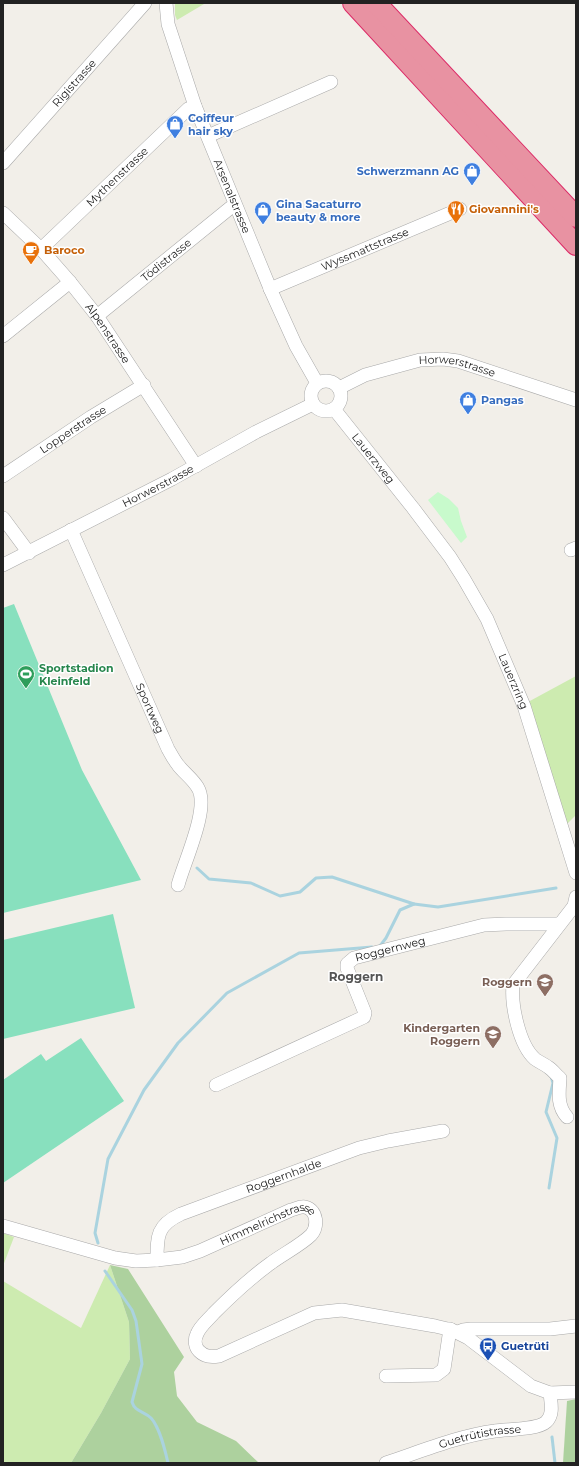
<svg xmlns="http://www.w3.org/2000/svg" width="579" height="1466" font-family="Montserrat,sans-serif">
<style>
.grass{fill:#cdebb0}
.forest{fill:#add19e}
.park{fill:#c8facc}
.pitch{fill:#88e0be}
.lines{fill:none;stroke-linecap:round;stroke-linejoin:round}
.stream{stroke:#aad3df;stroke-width:3}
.minor-casing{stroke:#a9a9a9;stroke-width:14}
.highway-casing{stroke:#dc2a67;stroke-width:22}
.minor{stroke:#fff;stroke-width:13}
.highway{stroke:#e892a2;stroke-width:20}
.labels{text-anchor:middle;stroke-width:3;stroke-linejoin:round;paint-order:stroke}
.street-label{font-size:11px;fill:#222;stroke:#fff}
.shop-label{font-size:11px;font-weight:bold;fill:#366cbe;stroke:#fff;text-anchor:start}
.food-label{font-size:11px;font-weight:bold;fill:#c56008;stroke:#fff;text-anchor:start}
.leisure-label{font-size:11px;font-weight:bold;fill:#27864d;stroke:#fff;text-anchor:start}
.education-label{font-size:11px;font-weight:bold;fill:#785e54;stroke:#fff;text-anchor:end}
.transit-label{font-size:11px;font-weight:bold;fill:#164399;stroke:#fff;text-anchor:start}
.neighbourhood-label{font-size:12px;font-weight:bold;fill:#555;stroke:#fff}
</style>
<rect width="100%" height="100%" fill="#f2efe9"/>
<g class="grass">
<polygon points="175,3 208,3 204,4 177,20 175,15"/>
<polygon points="576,676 576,815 567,824 528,702"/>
<polygon points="3,1233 14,1237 3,1266"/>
<polygon points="110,1265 129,1322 130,1359 101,1413 71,1463 3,1463 3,1281 81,1328"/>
</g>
<g class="forest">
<polygon points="110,1265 128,1269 184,1357 174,1372 177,1396 197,1422 236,1441 259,1463 71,1463 101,1413 130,1359 129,1322"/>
<polygon points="576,1399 576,1463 563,1463 567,1401"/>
</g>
<polygon class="park" points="438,492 449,499 458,508 461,521 467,537 461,543 428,500"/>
<g class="pitch">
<polygon points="14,604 82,770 141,880 3,913 3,608"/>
<polygon points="113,914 135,1008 3,1039 3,940"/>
<polygon points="81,1038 124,1101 3,1183 3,1080 41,1054 46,1061"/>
</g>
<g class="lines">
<g class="stream">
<polyline points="197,868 209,879 251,883 280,896 300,892 316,878 332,877 414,904"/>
<polyline points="380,946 386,938 400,910 414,904 438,907 556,888"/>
<polyline points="549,1188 557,1138 546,1112 553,1083 551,1076"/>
<polyline points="98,1243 95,1233 108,1159 144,1090 178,1043 227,993 299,953 372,947"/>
<path d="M105 1271 132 1310 136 1321 142 1364 132 1402C135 1412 144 1411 151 1418 160 1428 165 1450 168 1463"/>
<polyline points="552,1437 555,1463"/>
</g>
<g class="minor-casing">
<g id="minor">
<path id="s1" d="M166 3 168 24 195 106 272 293 296 346 317 383"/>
<polyline points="208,136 331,82"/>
<path id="s2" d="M3 163 145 3"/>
<path id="s3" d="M3 213 41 249 70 282 97 316 196 466"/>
<path id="s4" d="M41 249 188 109 195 106"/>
<path id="s5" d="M270 289 460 209"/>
<path id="s6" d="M97 316 230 208 235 205"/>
<polyline points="3,336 70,282"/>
<circle cx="326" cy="396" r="15"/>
<path id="s7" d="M339 388 365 375 420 360 443 359 458 361 576 400"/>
<path id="s8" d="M334 409 413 508 450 557 464 579 487 619 524 706 576 873"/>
<path id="s9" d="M3 476 91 417 144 385"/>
<polyline points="3,518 29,553"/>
<path id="s10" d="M71 530 168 749C171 754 174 760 178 765 184 773 193 779 198 788 210 808 184 862 178 885"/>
<polyline points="571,550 576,548"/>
<path id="s11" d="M3 565 172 479 256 432 313 404"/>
<path id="s12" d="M216 1085 364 1017 365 1013 347 968V964L354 958 484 925 506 924H559"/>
<path d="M567 1117C557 1106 559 1093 560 1078 556 1075 553 1070 548 1067 544 1064 539 1062 535 1059 519 1045 511 1005 513 985L574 906 576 897"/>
<path id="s13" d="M3 1226 115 1258 136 1261 157 1260 182 1257 200 1251 291 1210C295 1209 301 1206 305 1207 318 1210 318 1227 311 1235 301 1245 283 1254 271 1263 250 1278 232 1295 214 1313 208 1320 200 1326 197 1334 194 1340 195 1347 199 1351 205 1357 211 1357 219 1356L314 1313 342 1310 435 1326 452 1330 468 1338 531 1386 550 1393 576 1392"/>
<path id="s14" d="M157 1260C157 1236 157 1225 181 1214L359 1148 388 1141 443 1131"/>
<polyline points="458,1332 463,1330 471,1329 550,1329 576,1326"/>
<polyline points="386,1376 436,1375 444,1369 450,1329"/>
<path id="s15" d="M386 1463C422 1451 458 1436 495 1431 507 1429 537 1430 546 1422 554 1415 551 1403 550 1393"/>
</g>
</g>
<g class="highway-casing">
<g id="highway">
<polyline points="353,3 576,245"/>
<polyline points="376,3 576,217"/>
</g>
</g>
<use href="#minor" class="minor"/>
<use href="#highway" class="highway"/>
</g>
<defs>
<g id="shop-pin" transform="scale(0.9)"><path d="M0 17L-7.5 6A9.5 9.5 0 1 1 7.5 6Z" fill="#3f7fe0" stroke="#fff"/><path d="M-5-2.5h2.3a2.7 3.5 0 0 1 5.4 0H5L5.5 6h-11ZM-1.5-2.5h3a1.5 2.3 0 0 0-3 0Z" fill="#fff"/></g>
<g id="restaurant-pin" transform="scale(0.9)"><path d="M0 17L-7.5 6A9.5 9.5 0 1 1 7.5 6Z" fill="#e8710a" stroke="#fff"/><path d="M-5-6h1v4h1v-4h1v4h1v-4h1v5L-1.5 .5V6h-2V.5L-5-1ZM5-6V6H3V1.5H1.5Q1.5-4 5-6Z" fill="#fff"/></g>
<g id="cafe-pin" transform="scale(0.9)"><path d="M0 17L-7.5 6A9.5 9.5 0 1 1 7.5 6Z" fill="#e8710a" stroke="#fff"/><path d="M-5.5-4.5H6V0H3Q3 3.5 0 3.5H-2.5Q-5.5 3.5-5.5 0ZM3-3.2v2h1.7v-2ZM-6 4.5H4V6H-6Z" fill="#fff"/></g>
<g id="stadium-pin" transform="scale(0.9)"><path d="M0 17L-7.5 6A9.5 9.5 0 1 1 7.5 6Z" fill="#2e9e5b" stroke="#fff"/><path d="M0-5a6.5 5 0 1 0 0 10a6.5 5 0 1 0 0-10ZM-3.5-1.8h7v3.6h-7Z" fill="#fff"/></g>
<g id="school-pin" transform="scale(0.9)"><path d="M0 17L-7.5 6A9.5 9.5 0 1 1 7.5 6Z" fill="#8d6e63" stroke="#fff"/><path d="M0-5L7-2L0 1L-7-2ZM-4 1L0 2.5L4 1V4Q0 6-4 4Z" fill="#fff"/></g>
<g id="bus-pin" transform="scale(0.9)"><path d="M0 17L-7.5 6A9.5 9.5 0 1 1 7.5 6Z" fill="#1a4fb4" stroke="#fff"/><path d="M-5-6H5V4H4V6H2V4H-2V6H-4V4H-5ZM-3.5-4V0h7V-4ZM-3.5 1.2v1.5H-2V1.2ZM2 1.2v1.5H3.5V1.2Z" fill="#fff"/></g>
</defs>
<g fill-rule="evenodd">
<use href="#shop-pin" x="175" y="124"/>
<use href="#shop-pin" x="472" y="171"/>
<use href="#restaurant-pin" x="456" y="209"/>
<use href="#shop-pin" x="263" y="210"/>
<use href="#cafe-pin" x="31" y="250"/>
<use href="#shop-pin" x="468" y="400"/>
<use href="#stadium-pin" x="26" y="674"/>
<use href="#school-pin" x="545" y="982"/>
<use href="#school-pin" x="493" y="1034"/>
<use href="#bus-pin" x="488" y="1346"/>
</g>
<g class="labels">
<g class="street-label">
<text dy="4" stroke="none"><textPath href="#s2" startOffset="107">Rigistrasse</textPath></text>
<text dy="4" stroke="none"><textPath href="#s4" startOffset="105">Mythenstrasse</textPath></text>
<text dy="4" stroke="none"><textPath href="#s1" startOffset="205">Arsenalstrasse</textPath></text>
<text dy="4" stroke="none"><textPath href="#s5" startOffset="103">Wyssmattstrasse</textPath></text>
<text dy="4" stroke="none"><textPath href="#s6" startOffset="89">Tödistrasse</textPath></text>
<text dy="4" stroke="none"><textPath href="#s3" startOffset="160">Alpenstrasse</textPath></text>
<text dy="4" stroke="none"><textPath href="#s7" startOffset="124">Horwerstrasse</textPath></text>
<text dy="4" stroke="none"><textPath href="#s9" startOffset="84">Lopperstrasse</textPath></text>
<text dy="4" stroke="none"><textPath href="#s8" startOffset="63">Lauerzweg</textPath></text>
<text dy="4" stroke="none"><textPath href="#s11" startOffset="174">Horwerstrasse</textPath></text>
<text dy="4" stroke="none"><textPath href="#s8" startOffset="328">Lauerzring</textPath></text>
<text dy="4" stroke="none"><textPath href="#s10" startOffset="195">Sportweg</textPath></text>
<text dy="4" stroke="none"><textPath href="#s12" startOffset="266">Roggernweg</textPath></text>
<text dy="4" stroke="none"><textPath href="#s14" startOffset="166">Roggernhalde</textPath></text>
<text dy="4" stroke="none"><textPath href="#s13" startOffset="277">Himmelrichstrasse</textPath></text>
<text dy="4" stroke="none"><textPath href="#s15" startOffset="98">Guetrütistrasse</textPath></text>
</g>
<g class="shop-label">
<text x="188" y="122">Coiffeur<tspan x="188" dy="13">hair sky</tspan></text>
<text x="459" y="175" text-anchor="end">Schwerzmann AG</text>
<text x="276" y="208">Gina Sacaturro<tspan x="276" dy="13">beauty &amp; more</tspan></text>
<text x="481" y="404">Pangas</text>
</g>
<g class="food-label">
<text x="469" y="213">Giovannini's</text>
<text x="44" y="254">Baroco</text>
</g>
<g class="leisure-label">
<text x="39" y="672">Sportstadion<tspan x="39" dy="13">Kleinfeld</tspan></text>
</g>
<g class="education-label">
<text x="532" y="986">Roggern</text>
<text x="480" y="1032">Kindergarten<tspan x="480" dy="13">Roggern</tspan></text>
</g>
<g class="transit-label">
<text x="501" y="1350">Guetrüti</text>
</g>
<g class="neighbourhood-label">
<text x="356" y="981">Roggern</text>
</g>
</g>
<rect width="579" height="1466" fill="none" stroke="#222222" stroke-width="8"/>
</svg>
